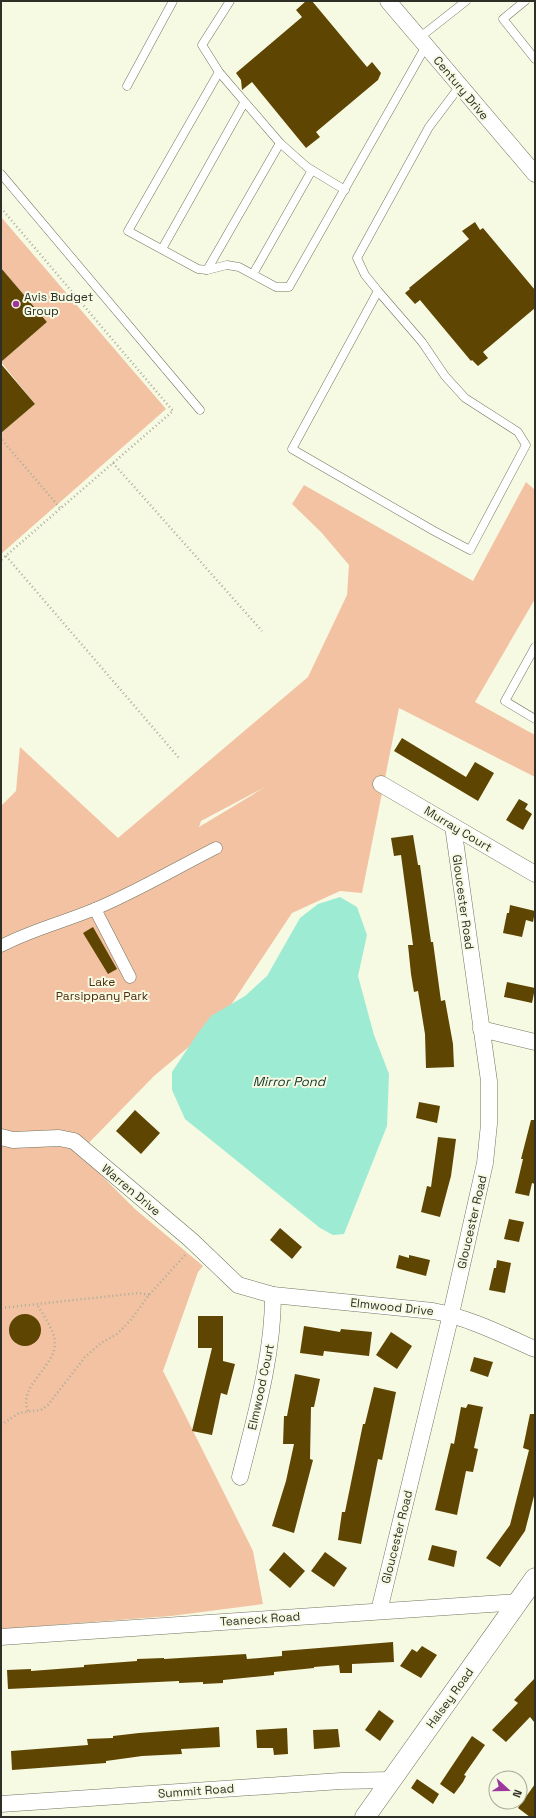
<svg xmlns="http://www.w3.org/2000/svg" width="536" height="1818" font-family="'Space Grotesk',sans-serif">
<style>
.green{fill:#f2c2a3;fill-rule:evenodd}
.water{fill:#9eebd3}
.building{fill:#5e4502}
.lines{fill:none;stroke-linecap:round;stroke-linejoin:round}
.service-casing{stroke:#71745f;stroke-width:9}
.pedestrian-casing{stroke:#71745f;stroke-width:13}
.minor-casing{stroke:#71745f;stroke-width:17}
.tertiary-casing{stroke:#71745f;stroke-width:21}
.path{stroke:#aaac9b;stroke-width:2.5;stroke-dasharray:1 3;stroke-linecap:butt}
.service{stroke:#fff;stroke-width:8}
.pedestrian{stroke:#fff;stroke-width:12}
.minor{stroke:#fff;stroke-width:16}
.tertiary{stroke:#fff;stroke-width:20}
.poi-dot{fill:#9c379c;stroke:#f7fae3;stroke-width:1.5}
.labels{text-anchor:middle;stroke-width:4;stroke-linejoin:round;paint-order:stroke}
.street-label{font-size:12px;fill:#2e3027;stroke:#f7fae3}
.poi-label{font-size:12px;fill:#2e3027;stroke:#f7fae3;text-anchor:start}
.park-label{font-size:12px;fill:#502c0f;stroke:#f7fae3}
.water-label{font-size:13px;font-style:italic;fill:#0f332a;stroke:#f7fae3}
</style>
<rect width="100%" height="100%" fill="#f7fae3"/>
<g class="green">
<polygon points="1,217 166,409 1,554 1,433 35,404 1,362 47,322 1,268"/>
<path d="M526 482 535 490V599L475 702 535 735V777L399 708 362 893 340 891 292 913 221 1020 154 1076 79 1153 135 1209 203 1266 198 1272 163 1371 253 1551 263 1604 171 1616 1 1629V806L16 791 20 747 118 838 308 677 347 595 349 565 321 532 292 504 304 485 473 581ZM267 786 199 827 201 821Z"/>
</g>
<polygon class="water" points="340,897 357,907 367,935 358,976 374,1035 389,1074 387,1126 344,1234 333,1235 320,1228 185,1119 172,1090 172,1072 198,1033 211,1016 245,996 267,976 300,918 318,904"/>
<g class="building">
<polygon points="306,1 312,1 367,67 372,62 381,73 378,80 316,132 320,137 306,148 252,82 242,90 241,80 236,73 302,17 296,10"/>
<polygon points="475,222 480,230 483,228 535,290 535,308 483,352 488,358 478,366 472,360 471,361 420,300 415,304 405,293 410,289 409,288 469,239 462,231"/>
<polygon points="1,268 47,322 1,362"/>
<polygon points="1,364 35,404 1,433"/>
<polygon points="402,738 466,777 475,762 494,773 478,801 394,751"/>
<polygon points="519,799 528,804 525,809 532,814 523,830 506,820"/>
<polygon points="413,835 418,865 420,865 431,942 433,942 441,1001 445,1000 453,1044 454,1067 426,1068 425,1034 418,991 414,992 411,974 408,945 413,945 401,855 394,856 391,838"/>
<polygon points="510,905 535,911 533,922 526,920 522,937 503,933 507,913 509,913"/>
<polygon points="93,927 117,969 108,974 83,933"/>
<polygon points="507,982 535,988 532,1003 504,997"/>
<polygon points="419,1102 440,1106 437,1123 416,1118"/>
<polygon points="135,1110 160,1133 141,1154 116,1131"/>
<polygon points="531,1120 535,1120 535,1184 532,1183 529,1196 515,1193 523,1159 521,1159"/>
<polygon points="438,1137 456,1139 451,1176 440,1217 421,1212 427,1186 431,1187"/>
<polygon points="509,1219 524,1222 519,1242 504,1239"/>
<polygon points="280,1228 302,1247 292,1259 270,1240"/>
<polygon points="399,1255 409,1258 409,1255 430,1260 426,1276 396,1268"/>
<polygon points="497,1260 511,1263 505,1293 489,1290 494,1268 496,1268"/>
<circle cx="25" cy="1330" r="16"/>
<polygon points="198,1316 223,1316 223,1361 235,1364 227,1395 221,1393 212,1435 192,1431 212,1348 198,1348"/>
<polygon points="304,1326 340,1332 341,1329 372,1332 369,1356 324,1351 323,1356 300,1353"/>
<polygon points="391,1332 412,1346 397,1369 376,1355"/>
<polygon points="474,1357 493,1362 488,1377 470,1371"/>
<polygon points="295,1374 320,1379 314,1407 311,1407 310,1459 313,1460 294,1533 272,1526 286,1481 294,1444 283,1444 284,1416 287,1416"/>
<polygon points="374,1387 396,1392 382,1460 378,1459 361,1544 338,1540 342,1512 345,1512 363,1424 365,1424"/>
<polygon points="468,1404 483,1407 474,1448 478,1449 473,1472 466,1471 457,1515 435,1510 451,1443 454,1444 461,1407 466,1408"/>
<polygon points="530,1414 535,1414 535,1492 525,1531 500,1567 486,1558 510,1525 529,1450 523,1448"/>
<polygon points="432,1545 457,1551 454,1567 428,1560"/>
<polygon points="284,1552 305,1571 290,1588 269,1570"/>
<polygon points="325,1552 347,1568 334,1587 311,1571"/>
<polygon points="393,1642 394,1662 352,1664 352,1673 340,1673 339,1665 314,1667 314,1668 274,1672 274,1675 223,1680 223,1683 203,1684 203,1682 179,1683 179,1681 8,1689 7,1670 31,1669 31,1671 84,1667 84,1665 137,1661 137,1659 164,1658 164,1659 246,1654 247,1659 282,1656 282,1651"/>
<polygon points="422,1646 437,1655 421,1678 400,1666 412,1649 417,1652"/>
<polygon points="535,1678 535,1723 530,1717 506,1742 492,1730 518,1703 514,1700"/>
<polygon points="379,1710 394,1721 380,1741 365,1730"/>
<polygon points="219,1727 220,1747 181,1749 182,1754 142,1756 106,1761 106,1763 12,1770 11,1751 88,1745 87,1739 113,1738 113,1736 139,1733"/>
<polygon points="287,1728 288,1754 274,1755 273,1748 257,1748 256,1730"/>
<polygon points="338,1729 340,1747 314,1749 313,1730"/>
<polygon points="472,1736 485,1745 464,1775 466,1776 463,1782 454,1794 440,1784"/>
<polygon points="417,1779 439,1794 433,1804 411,1788"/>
<polygon points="535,1784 535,1817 530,1817 518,1808"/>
</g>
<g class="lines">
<g class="service-casing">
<g id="service">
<polyline points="230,1 202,45 219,72 128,231 198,269 207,270 227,265 239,267 276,287 289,287 426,46"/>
<polyline points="525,1 503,19 535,59"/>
<polyline points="419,38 466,1"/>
<polyline points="219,72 280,143 307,167 345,190"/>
<polyline points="127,86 173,1"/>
<polyline points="1,174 200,410"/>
<polyline points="162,249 244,103"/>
<polyline points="207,270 280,143"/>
<polyline points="253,274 312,170"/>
<polyline points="378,291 422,342 445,376 465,398 518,432 526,445 470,550 434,531 292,449 378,291 365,275 357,258 429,127 460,86"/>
<polyline points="535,647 505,701 535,719"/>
</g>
</g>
<g class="pedestrian-casing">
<g id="pedestrian">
<polyline points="95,909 130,977"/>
<path d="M1 946C31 930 64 922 95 909 136 892 176 868 216 848"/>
</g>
</g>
<g class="minor-casing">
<g id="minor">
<polyline points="388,1 535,174"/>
<polyline points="381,784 535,874"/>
<polyline points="481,1029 535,1042"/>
<path d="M1 1137 13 1140 59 1138 74 1141 191 1240 238 1285 273 1295 433 1311C470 1318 501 1334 535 1349"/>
<path d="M240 1477C255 1417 273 1357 273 1295"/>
<polyline points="379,1611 451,1314 485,1163 489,1124 489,1081 453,826"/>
<polyline points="1,1637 519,1602"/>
<polyline points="1,1804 341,1781 390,1780"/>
</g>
</g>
<g class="tertiary-casing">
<polyline id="tertiary" points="365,1817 535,1578"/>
</g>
<g class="path">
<polyline points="1,208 173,411 1,560"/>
<polyline points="2,440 61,509"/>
<polyline points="113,463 262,631"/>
<polyline points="6,556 179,758"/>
<polyline points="1,1308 139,1293 149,1295"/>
<path d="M28 1411C17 1385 57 1367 55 1341 53 1328 43 1315 37 1304"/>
<polyline points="1,1425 19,1413 41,1410 48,1405 85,1357 101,1343 117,1334 130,1321 149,1295 185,1255"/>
</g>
<use href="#service" class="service"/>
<use href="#pedestrian" class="pedestrian"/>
<use href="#minor" class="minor"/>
<use href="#tertiary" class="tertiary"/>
</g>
<circle class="poi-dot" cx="16" cy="304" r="4"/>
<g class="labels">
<g class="street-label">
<text transform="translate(461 88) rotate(50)" y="4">Century Drive</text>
<text transform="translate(458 829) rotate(31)" y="4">Murray Court</text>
<text transform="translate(463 902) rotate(82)" y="4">Gloucester Road</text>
<text transform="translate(131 1190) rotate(40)" y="4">Warren Drive</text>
<text transform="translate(472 1222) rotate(-77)" y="4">Gloucester Road</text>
<text transform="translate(392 1307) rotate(6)" y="4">Elmwood Drive</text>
<text transform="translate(261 1387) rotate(-78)" y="4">Elmwood Court</text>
<text transform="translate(397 1537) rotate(-76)" y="4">Gloucester Road</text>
<text transform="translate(260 1619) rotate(-4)" y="4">Teaneck Road</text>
<text transform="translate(450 1698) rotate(-54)" y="4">Halsey Road</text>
<text transform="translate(196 1791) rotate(-4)" y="4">Summit Road</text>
</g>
<g class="poi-label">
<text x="24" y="301">Avis Budget<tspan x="24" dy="14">Group</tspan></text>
</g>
<g class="park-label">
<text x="102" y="986">Lake<tspan x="102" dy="14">Parsippany Park</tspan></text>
</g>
<g class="water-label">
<text x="289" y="1086">Mirror Pond</text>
</g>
</g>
<rect width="536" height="1818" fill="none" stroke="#2e3027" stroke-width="4"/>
<g transform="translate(508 1790) rotate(111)"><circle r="19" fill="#f7fae3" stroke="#a7a998"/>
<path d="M0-3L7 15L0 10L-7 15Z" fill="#9c379c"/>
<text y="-6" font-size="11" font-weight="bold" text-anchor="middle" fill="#2e3027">N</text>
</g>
</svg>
